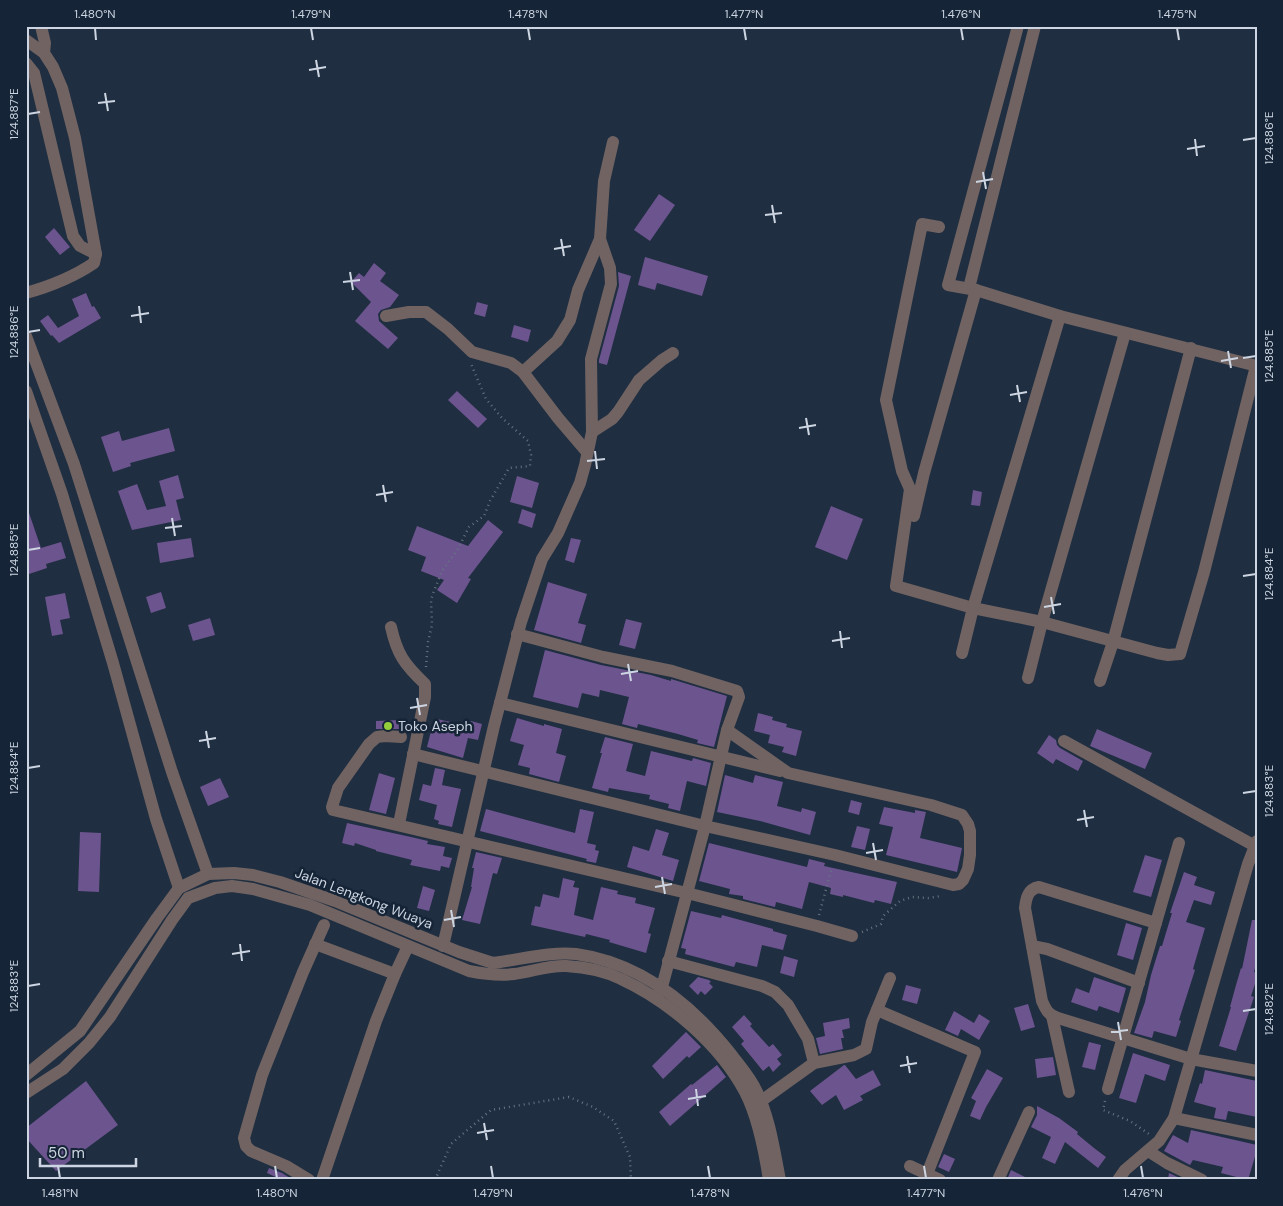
<svg xmlns="http://www.w3.org/2000/svg" width="1283" height="1206" font-family="'DM Sans',sans-serif">
<style>
.building{fill:#6c548f}
.lines{fill:none;stroke-linecap:round;stroke-linejoin:round}
.path{stroke:#667382;stroke-width:2.5;stroke-dasharray:1 4;stroke-linecap:butt}
.minor{stroke:#706362;stroke-width:12}
.ticks{fill:none;stroke:#ccd5e1;stroke-width:2}
.poi-dot{fill:#94cc3c;stroke:#152436;stroke-width:2}
.labels{text-anchor:middle;stroke-width:5;stroke-linejoin:round;paint-order:stroke}
.poi-label{font-size:14px;fill:#ccd5e1;stroke:#152436;text-anchor:start}
.street-label{font-size:14px;fill:#ccd5e1;stroke:#152436}
.neatline{fill:none;stroke:#ccd5e1;stroke-width:2}
.ticks-label{font-size:12px;text-anchor:middle;fill:#ccd5e1}
</style>
<rect width="100%" height="100%" fill="#1f2e40"/>
<g class="building">
<polygon points="659,194 675,205 650,241 634,230"/>
<polygon points="54,228 70,247 60,255 45,237"/>
<polygon points="645,257 708,276 702,296 657,283 655,290 638,285"/>
<polygon points="374,263 386,273 380,281 399,295 390,307 381,310 378,314 379,321 398,338 388,349 355,321 371,302 351,282 359,273 364,277"/>
<polygon points="618,272 631,276 607,365 599,363 599,360 619,286"/>
<polygon points="86,293 92,307 94,306 101,318 59,343 52,335 51,336 40,321 48,315 58,328 79,316 72,299"/>
<polygon points="477,302 488,305 485,317 474,314"/>
<polygon points="514,325 531,330 528,342 511,337"/>
<polygon points="457,391 487,419 478,428 448,400"/>
<polygon points="169,428 175,451 130,463 131,466 113,472 101,437 119,431 122,441"/>
<polygon points="178,475 184,498 176,500 181,520 132,530 118,491 137,484 147,510 166,506 159,481"/>
<polygon points="517,476 539,483 532,508 510,502"/>
<polygon points="973,490 982,492 980,506 971,505"/>
<polygon points="831,506 863,519 847,560 815,547"/>
<polygon points="522,509 536,514 532,528 518,523"/>
<polygon points="28,510 41,548 61,542 66,558 46,564 47,568 26,575 26,511"/>
<polygon points="488,520 503,532 468,578 471,579 457,603 437,590 444,580 421,571 426,557 408,550 417,526 468,546"/>
<polygon points="191,538 194,557 160,563 157,543"/>
<polygon points="571,538 581,540 574,563 565,560"/>
<polygon points="548,582 587,594 578,623 586,625 581,643 534,630"/>
<polygon points="161,592 166,608 151,613 146,597"/>
<polygon points="65,593 70,618 60,620 63,634 52,636 45,597"/>
<polygon points="210,618 215,635 193,641 188,625"/>
<polygon points="626,619 642,623 635,649 619,645"/>
<polygon points="545,650 601,665 651,675 671,681 671,679 727,696 714,747 697,743 698,740 678,734 638,724 637,728 622,724 629,697 600,690 599,697 582,693 578,708 533,697"/>
<polygon points="758,713 773,717 772,720 787,724 786,727 802,731 796,756 782,752 784,747 768,743 770,735 754,731"/>
<polygon points="517,718 544,726 544,724 562,729 556,753 566,756 559,782 529,774 530,768 518,765 524,745 510,741"/>
<polygon points="437,719 469,726 471,721 482,724 478,740 468,738 463,758 427,747 431,731 434,732"/>
<polygon points="400,720 401,729 376,729 376,721"/>
<polygon points="1097,729 1152,753 1145,769 1090,746"/>
<polygon points="1049,735 1056,740 1057,745 1060,748 1083,761 1078,771 1056,759 1053,764 1037,753"/>
<polygon points="605,737 633,744 626,771 645,776 651,751 692,761 693,758 711,763 706,786 687,781 680,811 668,808 669,804 649,799 650,795 609,788 608,792 592,788 602,753 600,753"/>
<polygon points="435,768 445,770 442,785 461,789 452,827 438,824 439,821 434,819 437,805 419,800 423,784 431,786"/>
<polygon points="379,773 395,778 386,814 369,810"/>
<polygon points="725,775 753,783 755,775 783,782 777,806 801,812 802,808 816,812 810,835 760,821 717,812"/>
<polygon points="220,778 229,797 208,806 200,787"/>
<polygon points="851,800 862,803 859,815 848,812"/>
<polygon points="884,807 915,813 915,810 926,812 920,838 962,848 957,872 886,855 893,827 879,824"/>
<polygon points="486,809 575,833 580,809 594,812 587,843 596,845 595,850 599,851 596,863 586,861 587,859 480,831"/>
<polygon points="347,823 411,837 428,841 427,844 445,847 443,856 452,858 449,868 441,866 440,871 410,865 412,860 376,851 376,850 355,843 354,846 342,843"/>
<polygon points="857,826 870,829 865,850 851,847"/>
<polygon points="656,829 669,833 662,855 679,860 673,881 627,867 633,846 649,851"/>
<polygon points="80,832 101,833 99,892 78,891"/>
<polygon points="709,843 807,867 809,859 825,863 824,866 897,882 891,904 875,900 874,903 843,895 843,897 830,894 831,888 809,882 802,909 776,902 775,907 743,899 743,896 729,894 730,889 699,881"/>
<polygon points="476,852 502,858 497,874 493,873 480,924 462,920 472,887 471,887 474,868 472,868"/>
<polygon points="1145,855 1162,860 1151,897 1133,892"/>
<polygon points="1184,872 1197,877 1194,885 1215,892 1211,905 1194,900 1186,922 1205,928 1193,969 1195,970 1179,1020 1181,1021 1176,1037 1154,1031 1152,1038 1134,1033 1145,1002 1151,975 1160,946 1162,946 1172,913 1170,913"/>
<polygon points="563,878 575,881 573,887 579,888 574,915 593,920 601,887 618,891 617,894 636,898 635,903 655,908 648,933 651,934 646,953 609,942 610,940 586,934 585,937 531,925 535,906 540,907 543,894 559,898"/>
<polygon points="423,886 435,890 429,911 417,908"/>
<polygon points="691,911 721,918 722,915 773,929 773,931 787,935 783,950 762,945 757,967 736,962 734,967 685,954 686,949 681,948"/>
<polygon points="1252,920 1257,920 1257,961 1254,972 1257,973 1257,978 1251,996 1254,997 1236,1051 1219,1046 1231,1007 1230,1007 1236,985 1241,968 1242,969"/>
<polygon points="1126,923 1142,928 1133,960 1117,955"/>
<polygon points="784,956 798,960 794,977 780,973"/>
<polygon points="698,977 709,980 711,982 709,983 713,987 705,995 701,991 698,995 689,986"/>
<polygon points="1094,977 1126,988 1119,1013 1099,1006 1097,1011 1071,1002 1076,988 1089,993"/>
<polygon points="906,985 921,989 917,1004 902,1000"/>
<polygon points="1028,1004 1035,1027 1021,1031 1014,1008"/>
<polygon points="954,1011 974,1023 979,1014 990,1021 979,1040 961,1029 958,1036 945,1030"/>
<polygon points="744,1015 752,1024 750,1026 769,1047 773,1044 782,1055 777,1059 781,1064 773,1072 769,1066 763,1071 741,1044 744,1041 732,1027"/>
<polygon points="849,1018 850,1028 842,1030 844,1038 841,1038 843,1049 820,1054 816,1038 825,1036 823,1023"/>
<polygon points="686,1032 701,1047 689,1058 687,1056 663,1079 652,1066"/>
<polygon points="1089,1042 1101,1045 1095,1070 1082,1067"/>
<polygon points="1133,1053 1170,1065 1165,1081 1145,1074 1136,1103 1119,1098"/>
<polygon points="1053,1057 1056,1075 1037,1078 1035,1059"/>
<polygon points="717,1065 726,1077 670,1126 659,1112 691,1084 692,1085"/>
<polygon points="844,1065 845,1065 856,1079 873,1070 881,1085 860,1096 863,1100 844,1110 836,1095 822,1105 810,1091"/>
<polygon points="987,1069 1003,1078 986,1107 980,1120 970,1116 976,1101 971,1098"/>
<polygon points="1205,1070 1257,1081 1257,1117 1228,1111 1226,1120 1214,1118 1216,1108 1194,1102 1200,1083 1202,1084"/>
<polygon points="86,1081 118,1125 56,1171 26,1138 26,1128"/>
<polygon points="1037,1106 1059,1118 1078,1132 1077,1134 1094,1148 1106,1157 1098,1168 1065,1142 1055,1164 1042,1158 1051,1137 1031,1127 1037,1115"/>
<polygon points="1191,1130 1257,1145 1257,1150 1248,1180 1221,1173 1223,1167 1193,1160 1190,1165 1164,1151 1173,1135 1188,1143"/>
<polygon points="944,1154 955,1159 949,1172 938,1167"/>
<polygon points="269,1168 282,1173 293,1180 282,1180 267,1173"/>
<polygon points="1011,1170 1031,1180 1007,1180"/>
<polygon points="1169,1173 1182,1179 1182,1180 1168,1180"/>
</g>
<g class="lines">
<g class="path">
<polyline points="426,667 428,642 432,625 431,600 434,591 442,571 458,549 469,527 484,516 490,501 509,468 530,466 531,455 528,441 502,418 486,399 471,364"/>
<polyline points="819,915 832,867"/>
<polyline points="862,932 881,924 883,916 900,901 912,897 928,898 942,896"/>
<polyline points="1105,1101 1103,1110 1130,1121 1149,1134"/>
<polyline points="435,1180 451,1144 491,1110 569,1097 593,1107 614,1121 630,1157 631,1180"/>
</g>
<g class="minor">
<polyline points="41,26 45,43 44,53"/>
<polyline points="1018,26 948,285 976,290 1060,316 1257,366"/>
<path d="M26 40 44 53 53 67 62 88 75 138 96 254 94 263C72 278 51 286 26 293"/>
<polyline points="26,63 34,73 73,236 80,246 96,254"/>
<polyline points="939,227 922,224 886,400 902,471 910,489 896,586 973,608 1042,622 1157,653 1168,655 1180,654 1204,572 1256,366"/>
<polyline points="969,288 1035,26"/>
<polyline points="386,316 409,312 426,312 448,329 472,352 511,363 523,372 557,341 570,320 578,290 600,239"/>
<polyline points="26,336 74,464 172,772 208,874"/>
<polyline points="523,372 558,418 587,452"/>
<polyline points="26,391 62,494 113,663 156,819 179,888"/>
<polyline points="592,432 612,419 618,412 639,380 662,360 673,353"/>
<polyline points="914,516 924,473 976,290"/>
<path d="M391 627C397 654 404 664 425 684V697L399 824"/>
<polyline points="962,653 973,608 1060,316"/>
<polyline points="1028,678 1042,622 1125,333"/>
<polyline points="1100,681 1113,642 1191,348"/>
<polyline points="500,703 780,771"/>
<polyline points="401,737 385,736 377,737 369,744 338,788 332,807 333,810 687,893 817,926 852,936"/>
<polyline points="1064,741 1255,846"/>
<polyline points="413,754 705,826 835,855 953,885 959,884 963,880 968,869 970,855 970,831 968,824 962,815 931,805 788,773 727,730 739,697 737,691 672,671 603,657 517,634"/>
<path d="M1156 923 1039 887C1028 889 1026 898 1025 908L1042 1001C1046 1010 1048 1015 1058 1018L1191 1059 1257 1071"/>
<polyline points="315,944 395,974"/>
<polyline points="443,946 494,726 521,622 542,559 558,533 580,483 585,465 592,432 591,359 611,284 610,268 600,239 604,181 613,142"/>
<polyline points="1032,946 1047,949 1139,983"/>
<polyline points="668,961 762,986 775,992 788,1005 808,1039 814,1063"/>
<polyline points="659,993 662,987 705,826 727,730"/>
<polyline points="877,1010 975,1052 927,1174"/>
<polyline points="1052,1016 1069,1092"/>
<path d="M26 1075 80 1031 157 918 179 888 208 874 234 873 253 875 280 882 335 901 459 952 493 963C518 960 552 951 576 954 641 963 692 1005 731 1054 740 1066 751 1078 757 1092 770 1119 774 1150 780 1180"/>
<polyline points="1108,1089 1179,843"/>
<path d="M26 1093 63 1069 89 1043 110 1017 172 920 188 898 215 888 232 886 253 889 310 905 469 971C484 974 498 976 514 974 531 972 549 965 566 966 584 967 605 971 621 979 669 1001 720 1045 745 1092 757 1115 765 1154 769 1180"/>
<polyline points="761,1101 814,1063 854,1055 866,1049 872,1022 890,978"/>
<polyline points="1174,1118 1257,1135"/>
<polyline points="1148,1151 1167,1163 1202,1180"/>
<polyline points="910,1166 940,1180"/>
<polyline points="309,1180 286,1166 251,1151 246,1146 244,1138 262,1075 303,972 324,925"/>
<polyline points="322,1180 376,1021 395,974 408,946"/>
<polyline points="998,1180 1029,1112"/>
<polyline points="1118,1180 1125,1170 1159,1141 1174,1118 1248,864 1257,841"/>
</g>
</g>
<path class="ticks" d="M95 28 96 40M311 28 313 40M528 28 530 40M744 28 746 40M961 28 963 40M1177 28 1179 40M316 60 319 77M309 70 326 67M105 93 108 111M98 103 115 101M28 114 40 112M1195 139 1197 156M1243 140 1256 138M1187 149 1205 146M983 172 986 189M976 182 993 179M772 205 775 223M765 215 782 213M561 239 564 256M554 249 571 246M350 272 353 290M343 282 360 280M139 306 141 323M131 316 149 313M28 332 40 330M1228 351 1231 368M1243 358 1256 356M1221 361 1238 358M1017 385 1020 402M1010 395 1027 392M806 418 809 435M799 428 816 425M595 451 597 469M587 461 605 459M383 485 386 502M376 495 393 492M172 518 175 536M165 528 182 526M28 550 40 548M1243 576 1256 574M1051 597 1054 614M1044 607 1061 604M840 631 842 648M832 641 850 638M628 664 631 681M621 674 638 671M417 698 420 715M410 708 427 705M206 731 209 748M199 741 216 738M28 768 40 766M1243 793 1256 791M1084 810 1087 827M1077 820 1094 817M873 843 876 860M866 853 883 850M662 877 665 894M655 887 672 884M451 910 454 927M444 920 461 917M240 944 242 961M232 954 250 951M28 986 40 984M1243 1011 1256 1009M1118 1022 1121 1040M1111 1032 1128 1030M907 1056 910 1073M900 1066 917 1063M696 1089 698 1106M688 1099 706 1096M484 1123 487 1140M477 1133 494 1130M58 1166 60 1178M275 1166 277 1178M491 1166 493 1178M708 1166 710 1178M924 1166 926 1178M1141 1166 1143 1178"/>
<circle class="poi-dot" cx="388" cy="726" r="5"/>
<g class="labels">
<g class="poi-label">
<text x="398" y="731">Toko Aseph</text>
</g>
<g class="street-label">
<text transform="translate(364 898) rotate(21)" y="5">Jalan Lengkong Wuaya</text>
</g>
</g>
<rect width="1283" height="1206" fill="none" stroke="#152436" stroke-width="55"/>
<path d="M40 1158v8h96v-8" fill="none" stroke="#ccd5e1" stroke-width="2.5"/>
<text x="48" y="1158" font-size="15" fill="#ccd5e1" stroke="#152436" stroke-width="4" paint-order="stroke">50 m</text>
<rect x="28" y="28" width="1228" height="1150" class="neatline"/>
<g class="ticks-label">
<text x="95" y="18">1.480°N</text>
<text x="311" y="18">1.479°N</text>
<text x="528" y="18">1.478°N</text>
<text x="744" y="18">1.477°N</text>
<text x="961" y="18">1.476°N</text>
<text x="1177" y="18">1.475°N</text>
<text transform="translate(14 114) rotate(-90)" y="4">124.887°E</text>
<text transform="translate(1269 138) rotate(-90)" y="4">124.886°E</text>
<text transform="translate(14 332) rotate(-90)" y="4">124.886°E</text>
<text transform="translate(1269 356) rotate(-90)" y="4">124.885°E</text>
<text transform="translate(14 550) rotate(-90)" y="4">124.885°E</text>
<text transform="translate(1269 574) rotate(-90)" y="4">124.884°E</text>
<text transform="translate(14 768) rotate(-90)" y="4">124.884°E</text>
<text transform="translate(1269 791) rotate(-90)" y="4">124.883°E</text>
<text transform="translate(14 986) rotate(-90)" y="4">124.883°E</text>
<text transform="translate(1269 1009) rotate(-90)" y="4">124.882°E</text>
<text x="60" y="1197">1.481°N</text>
<text x="277" y="1197">1.480°N</text>
<text x="493" y="1197">1.479°N</text>
<text x="710" y="1197">1.478°N</text>
<text x="926" y="1197">1.477°N</text>
<text x="1143" y="1197">1.476°N</text>
</g>
</svg>
